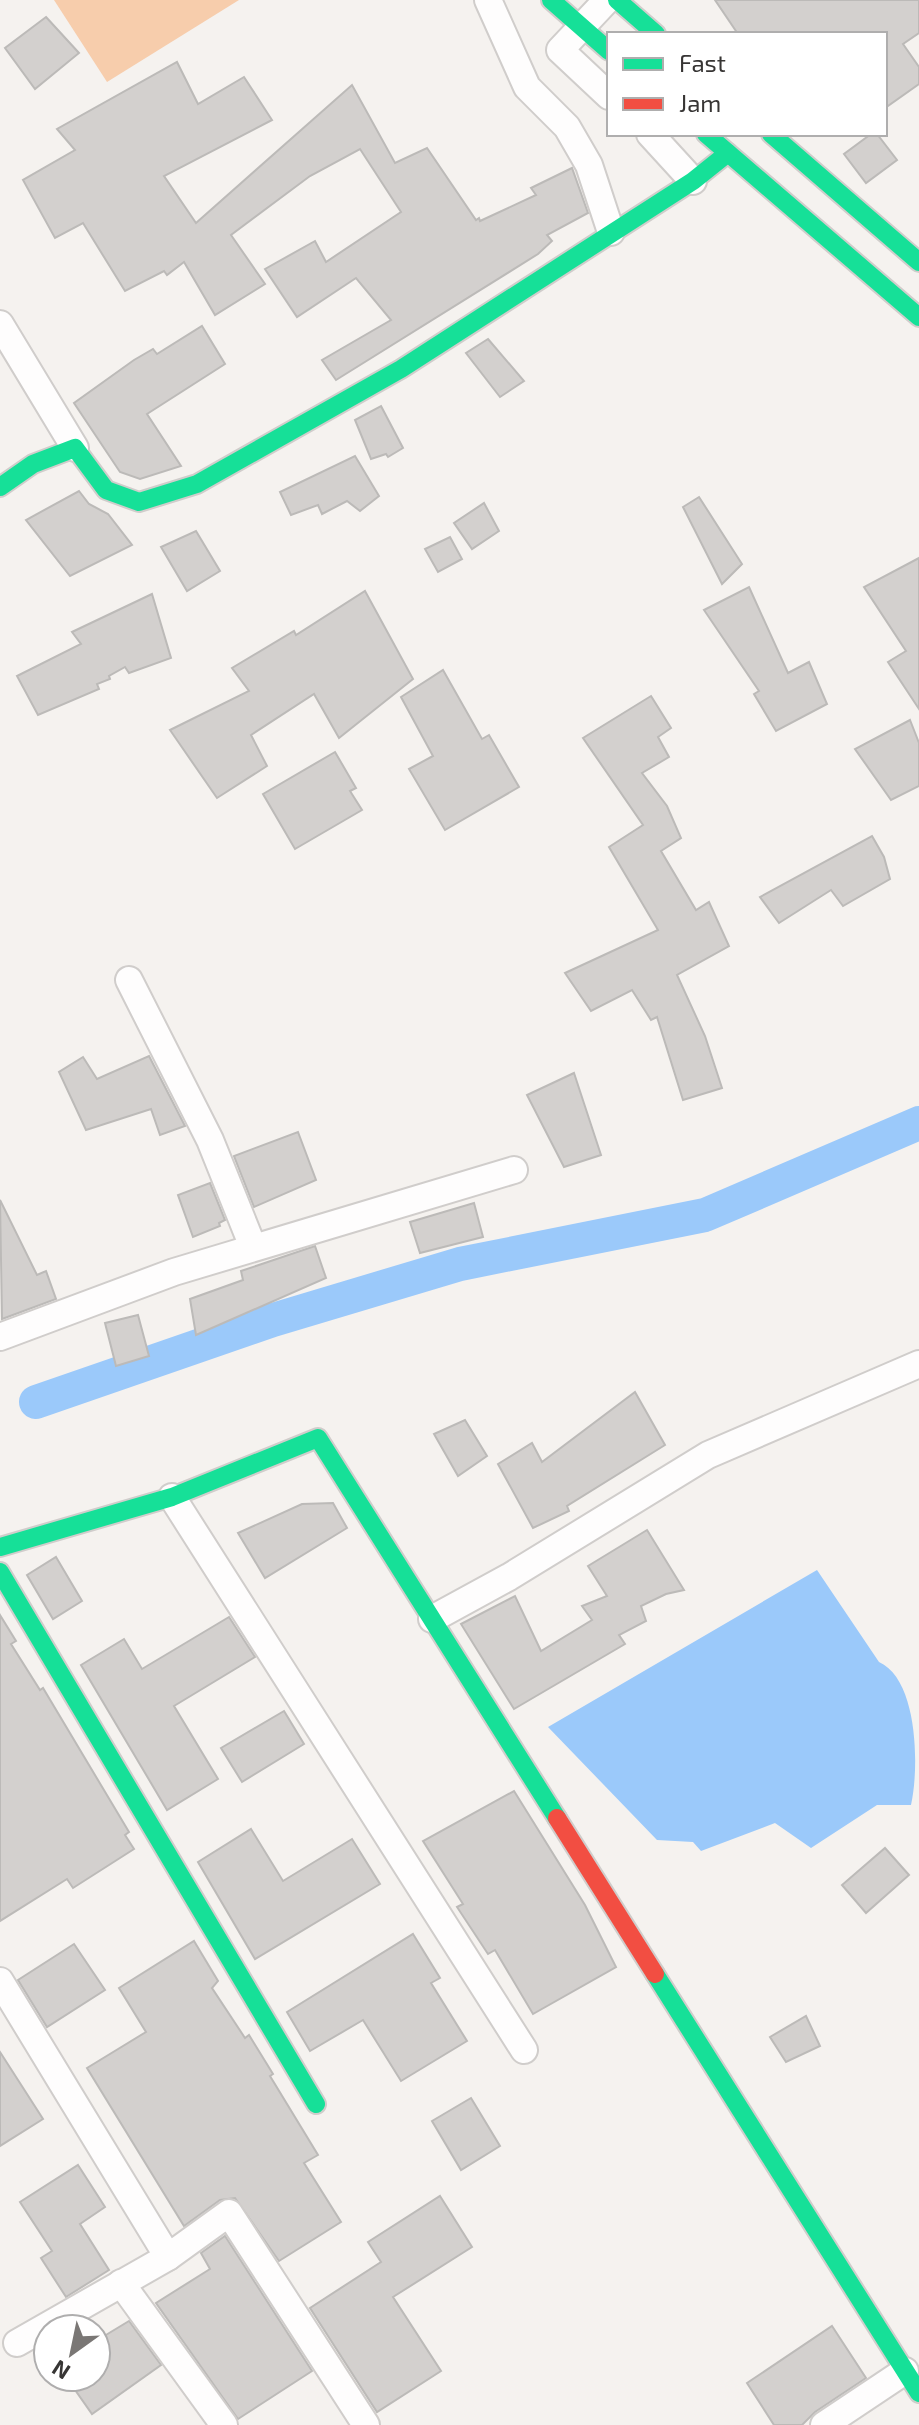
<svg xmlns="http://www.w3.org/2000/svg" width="919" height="2425" font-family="'Exo 2',sans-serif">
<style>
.green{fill:#f7cdac}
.water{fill:#9bc9fa}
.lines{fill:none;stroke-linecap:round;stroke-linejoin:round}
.canal{stroke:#9bc9fa;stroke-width:34}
.building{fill:#d3d0ce;stroke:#bcbab8;stroke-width:2}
.street-casing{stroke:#d0cdcb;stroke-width:30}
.fast-casing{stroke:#d0cdcb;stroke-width:22}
.jam-casing{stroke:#d0cdcb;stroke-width:22}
.street{stroke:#fefdfd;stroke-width:26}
.fast{stroke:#16e098;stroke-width:18}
.jam{stroke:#f24e42;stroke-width:18}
</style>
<rect width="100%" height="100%" fill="#f5f2ef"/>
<polygon class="green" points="54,0 239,0 107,82"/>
<path class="water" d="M817 1570 879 1662C919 1680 919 1770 911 1805H877L811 1848 775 1823 701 1851 693 1842 657 1840 548 1727Z"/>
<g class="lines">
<polyline class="canal" points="36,1402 273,1320 460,1264 705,1215 919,1123"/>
</g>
<g class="building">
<polygon points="715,0 919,0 919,33 903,44 919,67 919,84 885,108 885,34 738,34"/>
<polygon points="46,17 79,53 35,89 5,48"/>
<polygon points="177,62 198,104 244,77 272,120 164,176 196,223 352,85 395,163 427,148 476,220 479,218 480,221 536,195 531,188 572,168 588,213 547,235 552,241 538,254 336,380 322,360 391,320 356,278 297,317 265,269 315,241 326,262 401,212 360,149 310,176 231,235 265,284 215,315 184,262 167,275 164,271 125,291 83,223 55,238 23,180 75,150 57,129"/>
<polygon points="871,134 877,134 897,160 866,183 844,154"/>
<polygon points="202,326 225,364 147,414 181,466 140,479 120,472 74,403 134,360 153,349 157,354"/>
<polygon points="488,339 524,381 500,397 466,353"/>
<polygon points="381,406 403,448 388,457 386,454 371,459 355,420"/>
<polygon points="355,456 379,496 360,511 347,501 322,514 318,505 291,515 280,492"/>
<polygon points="79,491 89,504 108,514 132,545 70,576 26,520"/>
<polygon points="699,497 742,564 722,584 683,507"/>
<polygon points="484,503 499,531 472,549 454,523"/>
<polygon points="196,531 220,571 187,591 161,547"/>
<polygon points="450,537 462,559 438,572 425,549"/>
<polygon points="919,558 919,709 888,662 906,651 864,587"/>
<polygon points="749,587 788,673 809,662 827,704 776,731 754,694 759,691 704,610"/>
<polygon points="365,591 413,679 339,738 314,694 251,735 267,766 217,798 170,730 249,691 232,668 294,631 296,635"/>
<polygon points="152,594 171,658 129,673 125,667 109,676 110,679 97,684 99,689 38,715 17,676 81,644 72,632"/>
<polygon points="443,670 482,739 489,735 519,787 445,830 409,769 433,756 401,697"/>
<polygon points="651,696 671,728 658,737 669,757 642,773 667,806 681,838 661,851 696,910 709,902 729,946 677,975 705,1036 722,1088 683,1100 657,1017 651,1020 632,990 591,1011 565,973 658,930 609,847 643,825 583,738"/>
<polygon points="910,720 919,743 919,786 891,800 855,749"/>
<polygon points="335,752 356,788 350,791 362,810 295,849 263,794"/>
<polygon points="872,836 884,857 890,879 843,906 831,890 779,923 760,897"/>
<polygon points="149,1056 185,1126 160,1135 151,1109 86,1130 59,1072 83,1057 97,1079"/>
<polygon points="574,1073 601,1155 564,1167 527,1095"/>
<polygon points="298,1132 316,1180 254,1207 234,1156"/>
<polygon points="210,1183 225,1220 219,1223 220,1226 193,1237 178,1195"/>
<polygon points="0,1200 37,1275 46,1271 56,1299 2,1319"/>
<polygon points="474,1203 483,1237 420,1253 410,1222"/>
<polygon points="315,1246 326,1278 196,1335 190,1299 243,1280 241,1271"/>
<polygon points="138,1315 149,1356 116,1366 105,1323"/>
<polygon points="635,1392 665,1445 567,1506 569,1511 533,1528 498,1464 532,1443 542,1462"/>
<polygon points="465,1420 487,1456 458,1476 434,1434"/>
<polygon points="333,1503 347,1528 265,1578 238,1533 302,1504"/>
<polygon points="647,1530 684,1590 666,1594 641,1606 646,1621 619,1635 625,1644 514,1709 461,1624 515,1596 541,1651 592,1620 582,1606 607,1596 588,1566"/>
<polygon points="56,1557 82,1601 53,1619 27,1575"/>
<polygon points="0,1615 16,1641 11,1644 40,1690 43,1688 129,1832 125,1835 134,1849 73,1888 67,1879 0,1921"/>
<polygon points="229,1617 255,1657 174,1706 218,1779 167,1810 81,1665 124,1639 142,1669"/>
<polygon points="284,1711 304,1744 242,1782 221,1748"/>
<polygon points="514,1791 585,1905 616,1967 533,2014 495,1950 488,1954 457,1907 463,1904 423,1841"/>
<polygon points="251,1829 283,1881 352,1839 380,1884 255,1959 198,1862"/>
<polygon points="885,1848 909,1875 866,1913 842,1885"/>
<polygon points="413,1934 440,1978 431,1983 467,2041 401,2081 363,2020 310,2051 287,2012"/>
<polygon points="194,1941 218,1981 212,1988 245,2038 249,2035 273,2074 270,2076 318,2155 304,2163 341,2222 279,2261 235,2198 220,2200 184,2226 87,2068 146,2032 119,1988"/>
<polygon points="74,1944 105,1990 47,2027 18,1980"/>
<polygon points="806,2016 820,2046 786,2062 770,2037"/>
<polygon points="0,2052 43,2119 0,2146"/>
<polygon points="471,2098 500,2146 461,2170 432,2121"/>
<polygon points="78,2165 105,2207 80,2224 109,2270 66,2297 41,2258 52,2251 20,2202"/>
<polygon points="440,2196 472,2247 393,2297 441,2371 377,2412 310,2308 381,2262 368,2242"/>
<polygon points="225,2236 312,2371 238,2419 156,2303 210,2269 201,2253"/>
<polygon points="129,2321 161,2365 92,2414 66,2377 96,2377 96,2341"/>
<polygon points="832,2326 866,2378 815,2412 802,2425 774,2425 747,2383"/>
</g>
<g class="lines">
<g class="street-casing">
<g id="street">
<polyline points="488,0 527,87 567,127 589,165 611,232"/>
<polyline points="607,0 560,50 609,96"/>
<polyline points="650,134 693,181"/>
<polyline points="0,324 75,448"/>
<polyline points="129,980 210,1140 253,1247"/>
<polyline points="0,1337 174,1272 514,1170"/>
<polyline points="172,1497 524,2050"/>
<polyline points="432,1619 509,1577 708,1455 919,1364"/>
<polyline points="0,1981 168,2257"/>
<polyline points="121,2283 224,2425"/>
<polyline points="17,2343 168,2257 229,2213 366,2425"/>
<polyline points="824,2425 905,2371"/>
</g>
</g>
<g class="fast-casing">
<g id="fast">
<polyline points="551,0 609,51"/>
<polyline points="617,0 656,34"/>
<polyline points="706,134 919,317"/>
<polyline points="771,134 919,262"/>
<polyline points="0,487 33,464 75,448 106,490 139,502 197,484 401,369 693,181 728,153"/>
<polyline points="0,1547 172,1497 318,1438 557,1818"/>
<polyline points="0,1572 316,2104"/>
<polyline points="655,1974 919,2393"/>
</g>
</g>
<g class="jam-casing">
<polyline id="jam" points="557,1818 655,1974"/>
</g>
<use href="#street" class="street"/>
<use href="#fast" class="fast"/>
<use href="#jam" class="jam"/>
</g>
<rect x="607" y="32" width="280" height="104" fill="#ffffff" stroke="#afaeae" stroke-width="2"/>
<rect x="623" y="58" width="40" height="12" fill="#16e098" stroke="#afaeae" stroke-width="2"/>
<text x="679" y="72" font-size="24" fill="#373534">Fast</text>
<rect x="623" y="98" width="40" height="12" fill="#f24e42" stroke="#afaeae" stroke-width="2"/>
<text x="679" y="112" font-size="24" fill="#373534">Jam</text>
<g transform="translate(72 2353) rotate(213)"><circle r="38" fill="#ffffff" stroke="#afaeae" stroke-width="2"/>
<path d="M0-6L14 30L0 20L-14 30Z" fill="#7a7775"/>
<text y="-12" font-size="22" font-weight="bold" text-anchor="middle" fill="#373534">N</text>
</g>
</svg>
